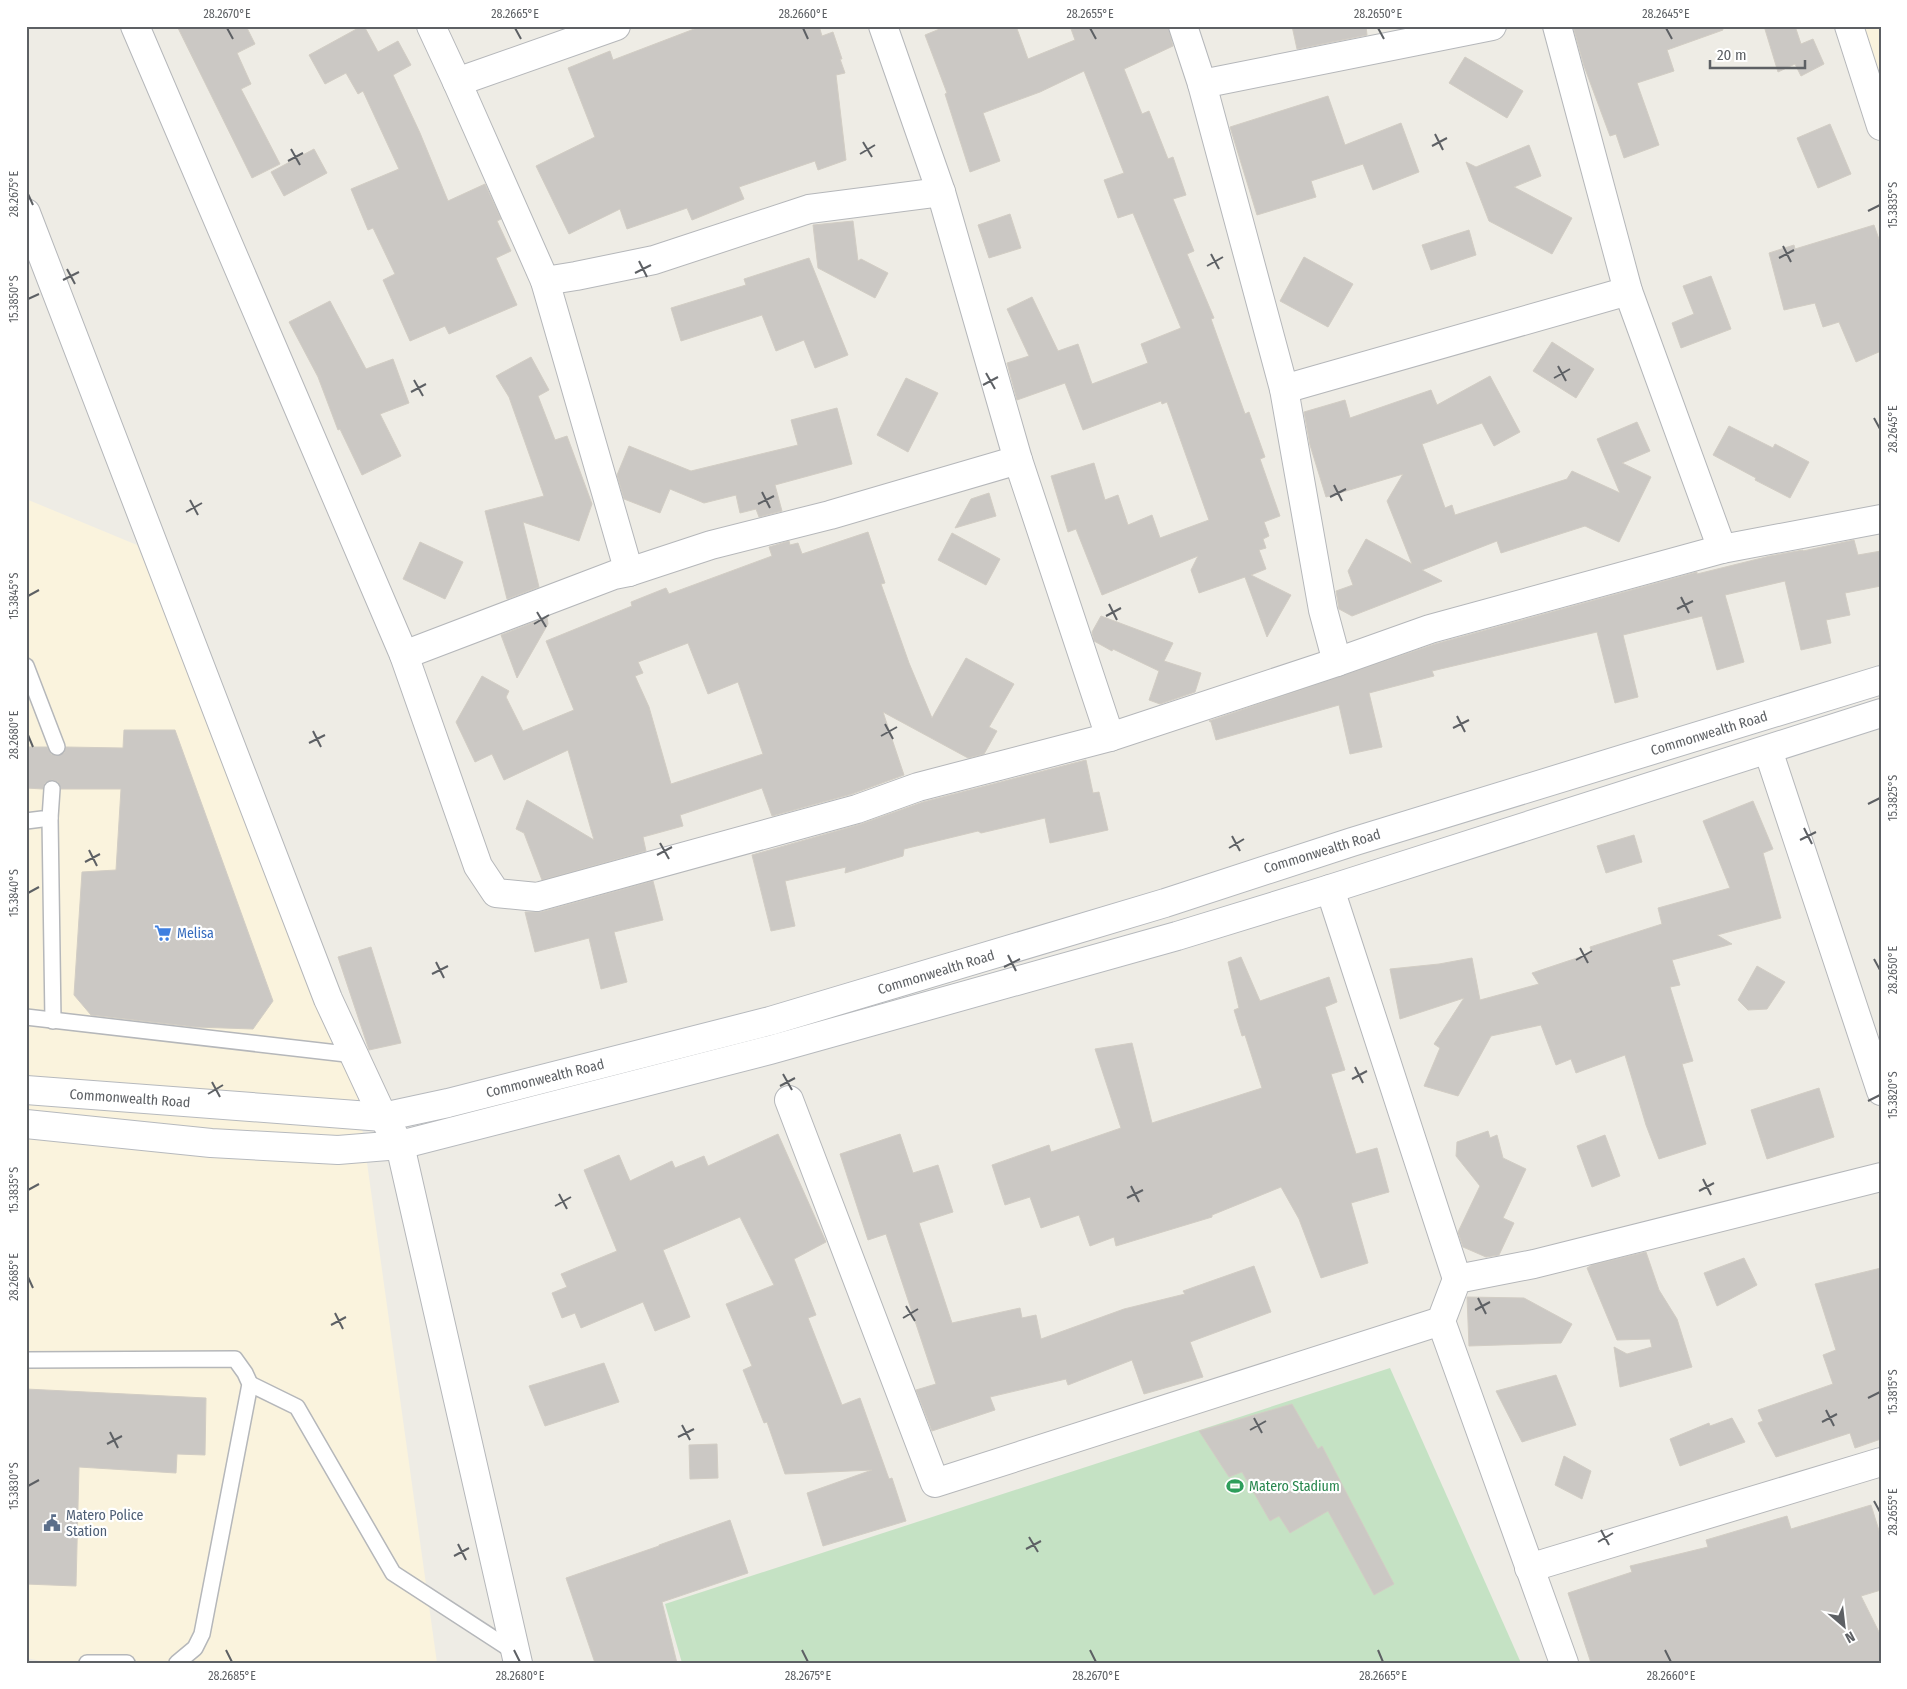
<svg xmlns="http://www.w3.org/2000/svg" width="1907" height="1689" font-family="'Fira Sans Condensed',sans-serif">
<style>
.commercial{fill:#faf3dd}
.green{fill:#c5e2c4}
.building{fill:#cbc8c4;stroke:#d2cdc4;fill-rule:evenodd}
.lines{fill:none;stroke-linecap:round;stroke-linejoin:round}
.lane-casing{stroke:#b5b7ba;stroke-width:18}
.street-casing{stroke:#b5b7ba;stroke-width:30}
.secondary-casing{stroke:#b6b9bd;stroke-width:30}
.lane{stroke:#fff;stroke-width:15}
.street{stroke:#fff;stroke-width:28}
.secondary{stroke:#fff;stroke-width:28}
.ticks{fill:none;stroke:#5d6064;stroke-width:2}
.labels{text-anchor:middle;stroke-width:4.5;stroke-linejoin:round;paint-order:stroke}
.street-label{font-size:14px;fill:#5d6064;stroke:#fff}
.shop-label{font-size:14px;fill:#366cbe;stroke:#fff;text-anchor:start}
.leisure-label{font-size:14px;fill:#27864d;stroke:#fff;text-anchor:start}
.service-label{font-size:14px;fill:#4e5e75;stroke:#fff;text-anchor:start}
.neatline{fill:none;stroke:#5d6064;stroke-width:2}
.ticks-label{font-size:12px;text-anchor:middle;fill:#5d6064}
</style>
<rect width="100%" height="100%" fill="#eeece5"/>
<g class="commercial">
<polygon points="1850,26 1881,26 1881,129"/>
<polygon points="26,499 137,545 283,890 355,1077 437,1663 51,1663 26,1658"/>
</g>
<polygon class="green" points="1390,1368 1521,1663 682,1663 665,1604"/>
<g class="building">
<polygon points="177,26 246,26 255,44 237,53 251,84 241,89 280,164 252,178"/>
<polygon points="362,26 364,26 378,52 398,41 411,65 393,75 420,133 448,201 485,184 501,219 497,221 511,251 496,258 517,305 449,334 445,326 410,341 383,280 395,274 373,228 368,230 351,189 399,169 363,91 358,94 346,73 325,84 309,55"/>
<polygon points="702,26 819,26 822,36 833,32 842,59 840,59 845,73 836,75 846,160 818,170 815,161 739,187 744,199 692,220 687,208 627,229 620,209 569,234 536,166 595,137 568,68 610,51 613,60"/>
<polygon points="947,26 1016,26 1028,59 1075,40 1070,26 1168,26 1173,46 1124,69 1142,114 1149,111 1168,159 1173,157 1186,195 1173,199 1194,251 1187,254 1214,318 1211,319 1245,414 1249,412 1265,457 1260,459 1280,516 1264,522 1269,536 1263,539 1266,548 1259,550 1266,569 1251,575 1291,595 1267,637 1245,577 1199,593 1191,570 1198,556 1102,595 1076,529 1068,532 1051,476 1094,463 1105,500 1118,495 1128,525 1152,515 1160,538 1209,520 1167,402 1162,404 1161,401 1083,430 1065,383 1017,400 1007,363 1029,356 1007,309 1032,297 1058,351 1078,344 1092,384 1148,363 1141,344 1181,328 1133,213 1118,218 1104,180 1124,173 1084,71 1040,92 983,113 1000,161 970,172 945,94 947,93 925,35"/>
<polygon points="1292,26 1366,26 1367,35 1297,49"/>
<polygon points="1573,26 1722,26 1723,30 1667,50 1674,71 1637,83 1659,145 1624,158 1616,134 1610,136 1584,66"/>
<polygon points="1764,26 1795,26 1801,44 1813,39 1824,64 1801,76 1795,64 1778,72"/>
<polygon points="1465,57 1523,91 1507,118 1449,83"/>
<polygon points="1328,96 1345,145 1401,123 1419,172 1373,190 1363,164 1311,181 1316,197 1257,215 1230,127"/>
<polygon points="1830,124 1851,174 1818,188 1797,138"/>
<polygon points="1529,145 1541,176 1514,187 1572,218 1552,254 1489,221 1466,162 1476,167"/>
<polygon points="314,149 327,173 284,196 271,172"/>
<polygon points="1010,214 1021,248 989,258 978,225"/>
<polygon points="853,221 858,261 861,259 888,273 875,298 818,268 813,225"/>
<polygon points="1874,225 1881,245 1881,351 1856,362 1839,322 1823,327 1815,303 1784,310 1769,253 1794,245 1795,249"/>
<polygon points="1469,230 1476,255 1431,270 1422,245"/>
<polygon points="1304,257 1353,284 1328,327 1280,301"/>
<polygon points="809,258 848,355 815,368 804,340 776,351 762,315 681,341 671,308 746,285 744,279"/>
<polygon points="1711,276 1731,329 1681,348 1672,323 1694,314 1683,286"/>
<polygon points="330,301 366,369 393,359 409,403 380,414 401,456 362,475 340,429 338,430 318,377 289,322"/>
<polygon points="1552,342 1594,369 1576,398 1533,371"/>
<polygon points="531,357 549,390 538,396 555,440 567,436 592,504 579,541 523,522 539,587 507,599 485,511 544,496 509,397 496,376"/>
<polygon points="1490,376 1520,432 1494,446 1482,423 1422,444 1445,508 1452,505 1455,515 1567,479 1572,471 1620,493 1597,439 1637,422 1650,451 1622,463 1651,477 1619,542 1585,526 1501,553 1497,541 1422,570 1442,581 1352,616 1339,609 1336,591 1353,585 1348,571 1366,539 1412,564 1387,501 1403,474 1326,497 1310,445 1304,412 1345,400 1350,418 1431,390 1437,405"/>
<polygon points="906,378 938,393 908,452 877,435"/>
<polygon points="837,408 852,464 775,485 782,511 759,517 756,509 740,513 736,495 704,503 670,489 660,513 624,499 617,475 629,446 691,471 798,445 791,420"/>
<polygon points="1729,426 1773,448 1775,444 1809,462 1790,498 1755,480 1756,478 1713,455"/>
<polygon points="989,493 996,516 955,528 971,499"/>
<path d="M868 532 885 583 881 584 909 663 932 718 966 658 1014 684 989 727 997 731 984 754 968 758 883 712 904 775 852 794 772 816 762 788 680 815 683 826 643 837 646 851 542 880 524 833 516 829 527 800 594 840 568 750 504 780 492 754 475 762 456 722 482 676 509 691 506 697 523 731 574 710 546 641 632 606 631 602 666 588 669 594 772 556 769 547 789 541 790 545 798 543 802 554ZM688 643 708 694 738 682 763 754 671 784 649 707 635 676 643 673 638 662Z"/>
<polygon points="952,533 1000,559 986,585 938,560"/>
<polygon points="1854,540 1858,555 1881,551 1881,586 1845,593 1850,615 1826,620 1831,643 1801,650 1785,581 1725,595 1744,662 1717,670 1702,616 1623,635 1638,697 1615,703 1597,632 1432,671 1434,676 1369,693 1382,747 1350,754 1339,705 1216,740 1211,722 1209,721 1435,644 1697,572 1697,574 1770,556 1803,550 1803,551"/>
<polygon points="420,542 463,562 445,599 403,579"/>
<polygon points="1101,616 1173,643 1164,661 1201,673 1195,692 1160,704 1149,700 1159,671 1113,649 1112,651 1094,641 1092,632"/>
<polygon points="547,617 548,624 517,678 501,635"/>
<polygon points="124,730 175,730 273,1001 253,1029 195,1027 91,1015 74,995 82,872 116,870 121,789 61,789 58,782 52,780 45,783 43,789 26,788 26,747 47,747 51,754 56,756 64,753 66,747 123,748"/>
<polygon points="1086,760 1093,793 1099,792 1108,830 1050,843 1045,818 981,833 978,831 904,849 903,856 845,873 846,867 785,881 795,926 771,931 752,855 861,824 923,802"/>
<polygon points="1753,801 1773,849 1763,853 1781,918 1717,935 1732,944 1672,960 1680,985 1670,987 1693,1061 1682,1064 1706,1144 1659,1159 1646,1125 1625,1055 1576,1073 1571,1059 1556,1065 1541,1025 1491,1036 1458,1096 1424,1086 1440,1048 1434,1044 1464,998 1400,1019 1390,969 1439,964 1472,958 1480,1000 1539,984 1532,973 1592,953 1590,947 1662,924 1658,908 1730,888 1703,821"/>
<polygon points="1634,835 1642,862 1606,873 1597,846"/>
<polygon points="653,881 663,920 614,932 627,982 601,989 589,938 535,952 525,912 541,912"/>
<polygon points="371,947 401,1043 369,1050 338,957"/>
<polygon points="1241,957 1260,1001 1329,977 1337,1002 1325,1007 1345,1070 1331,1074 1356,1154 1377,1148 1389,1192 1351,1203 1368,1263 1321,1278 1299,1219 1281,1187 1212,1215 1212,1217 1116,1246 1114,1237 1090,1246 1079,1215 1041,1228 1030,1197 1005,1205 992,1165 1049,1145 1051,1152 1121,1128 1095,1049 1132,1043 1152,1123 1262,1088 1245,1035 1242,1036 1234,1010 1239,1008 1228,962"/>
<polygon points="1757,966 1785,982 1767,1009 1748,1010 1738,1000"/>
<polygon points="1819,1088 1834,1137 1767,1159 1751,1110"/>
<polygon points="1488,1131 1490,1138 1497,1135 1503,1158 1526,1169 1503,1218 1514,1223 1499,1255 1486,1257 1463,1247 1458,1232 1480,1186 1456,1156 1457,1142"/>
<polygon points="778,1134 826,1242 794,1259 816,1315 808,1318 842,1405 860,1398 889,1479 892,1478 906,1521 823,1546 807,1493 872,1470 785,1474 767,1422 764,1423 743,1370 752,1366 726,1304 774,1285 740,1217 663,1250 690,1317 655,1331 643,1302 581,1328 575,1313 562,1318 552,1293 567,1287 561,1274 617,1251 584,1170 619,1155 630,1181 672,1161 675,1168 704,1156 708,1166"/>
<polygon points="900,1134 913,1173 938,1165 953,1212 919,1223 952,1323 1020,1308 1022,1318 1036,1315 1041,1339 1124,1309 1185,1294 1183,1291 1254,1266 1271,1312 1190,1342 1203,1377 1144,1394 1132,1360 1068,1385 1066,1379 990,1397 995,1410 932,1431 916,1390 936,1384 886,1234 868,1240 840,1154"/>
<polygon points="1605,1135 1620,1176 1592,1187 1577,1146"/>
<polygon points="1646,1252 1659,1290 1677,1319 1692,1367 1620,1387 1614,1347 1627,1354 1652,1347 1650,1339 1617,1340 1587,1268 1592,1265"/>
<polygon points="1744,1258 1757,1285 1717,1306 1704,1273"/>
<polygon points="1881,1268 1881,1439 1855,1448 1850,1433 1776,1457 1758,1423 1763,1421 1758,1410 1833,1384 1823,1355 1836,1350 1815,1284"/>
<polygon points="1467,1297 1524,1298 1572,1324 1561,1343 1469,1346"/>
<polygon points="604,1363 619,1402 545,1426 529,1386"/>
<polygon points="1556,1375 1576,1425 1522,1442 1496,1391"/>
<polygon points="26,1389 206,1398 205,1455 177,1454 176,1473 79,1467 76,1586 26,1584"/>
<polygon points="1292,1404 1318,1449 1322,1446 1394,1584 1374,1595 1328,1511 1290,1533 1279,1516 1270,1521 1242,1472 1229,1477 1199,1431"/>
<polygon points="1732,1418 1745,1442 1680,1466 1670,1439 1709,1423 1710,1426"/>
<polygon points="717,1444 718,1478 690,1479 689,1445"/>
<polygon points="1564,1456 1591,1471 1582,1499 1555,1485"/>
<polygon points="1871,1505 1881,1537 1881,1590 1861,1596 1881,1636 1881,1663 1591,1663 1568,1593 1632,1572 1630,1566 1708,1547 1706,1540 1787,1516 1791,1529"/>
<polygon points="730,1520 748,1573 662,1602 677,1663 595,1663 566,1578 659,1546 659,1545"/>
</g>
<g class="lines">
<g class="lane-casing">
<g id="lane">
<polyline points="26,666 57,747"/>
<polyline points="50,818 53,1021"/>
<polyline points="26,821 50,818 52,789"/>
<polyline points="26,1017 355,1055"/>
<polyline points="26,1360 235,1359 245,1373 250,1384 202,1634 195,1648 177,1663"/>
<polyline points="250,1384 297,1407 393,1573 516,1653"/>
<polyline points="87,1663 127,1663"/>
</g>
</g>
<g class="street-casing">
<g id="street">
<polyline points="135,26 404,655 478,866 496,893 537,897 857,809 918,787 1110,737 1337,662 1430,629 1722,549 1881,519"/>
<polyline points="431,26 457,82 545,281 629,572"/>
<polyline points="883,26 941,192 1018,460 1110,737"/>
<polyline points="1183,26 1202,84 1284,389 1323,610 1337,662"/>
<polyline points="1557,26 1628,291 1722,549"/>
<polyline points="1849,26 1881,126"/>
<polyline points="457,82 616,26"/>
<polyline points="1202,84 1492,26"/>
<polyline points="26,213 328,999 383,1117 400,1145 518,1663"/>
<polyline points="545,281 576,276 654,260 809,209 941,192"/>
<polyline points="1284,389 1628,291"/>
<polyline points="404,655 614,575 629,572 711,545 830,515 1018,460"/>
<polyline points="1768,750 1881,1091"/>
<polyline points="1330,889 1457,1279"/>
<polyline points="789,1100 935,1483 1441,1321 1457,1279 1534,1264 1881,1177"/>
<polyline points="1441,1321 1564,1663"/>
<polyline points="1529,1568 1881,1462"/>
</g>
</g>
<g class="secondary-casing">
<g id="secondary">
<polyline points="26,1090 383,1117 448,1103 770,1021 1165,903 1352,842 1881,680"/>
<polyline points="26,1124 211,1143 338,1150 400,1145 770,1050 1177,936 1330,889 1881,713"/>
</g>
</g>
<use href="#lane" class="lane"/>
<use href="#street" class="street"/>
<use href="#secondary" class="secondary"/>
</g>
<path class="ticks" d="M227 28 233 39M515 28 521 39M803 28 808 39M1090 28 1096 39M1378 28 1384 39M1666 28 1672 39M1435 134 1443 150M863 142 872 157M1432 146 1447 138M291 149 300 165M860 154 875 145M288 161 303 153M28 194 33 205M1868 211 1880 205M1783 246 1791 262M1211 254 1219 269M1779 258 1794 250M639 261 647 277M1207 266 1223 257M67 269 75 284M635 273 651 265M63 280 79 272M28 299 39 294M1558 366 1566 381M986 373 995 389M1554 378 1570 369M414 380 423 396M983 385 998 377M411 392 426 384M1874 418 1880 429M1334 485 1342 501M762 492 770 508M1330 497 1346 489M190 500 198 515M758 504 774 496M186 512 202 503M28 596 39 590M1681 597 1689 613M1109 604 1117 620M1677 609 1693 601M537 612 546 627M1106 616 1121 608M534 624 549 615M1457 716 1465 732M885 724 893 739M1453 728 1469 720M313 731 321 747M28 735 33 747M881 736 897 727M309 743 325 735M1868 804 1880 798M1804 828 1812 844M1232 836 1240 851M1800 840 1816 832M660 843 669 859M1229 848 1244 839M89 850 97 866M657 855 672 847M85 862 100 854M28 893 39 887M1580 948 1588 963M1008 955 1016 971M1874 959 1880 970M1576 960 1592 951M436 962 444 978M1004 967 1020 959M432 974 448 966M1355 1067 1363 1083M783 1074 792 1090M1352 1079 1367 1071M212 1082 220 1097M780 1086 795 1078M208 1094 223 1085M1868 1101 1880 1095M1703 1179 1711 1195M1131 1186 1139 1202M28 1190 39 1184M1699 1191 1714 1183M559 1194 567 1209M1127 1198 1143 1190M555 1206 571 1197M28 1277 33 1288M1478 1298 1486 1314M906 1306 915 1321M1475 1310 1490 1302M335 1313 343 1329M903 1318 918 1309M331 1325 346 1317M1868 1398 1880 1392M1826 1410 1834 1426M1254 1418 1262 1433M1822 1422 1837 1414M682 1425 690 1440M1250 1430 1266 1421M110 1432 118 1448M678 1437 694 1429M107 1444 122 1436M28 1486 39 1480M1874 1501 1880 1512M1601 1530 1609 1545M1029 1537 1038 1552M1598 1542 1613 1533M458 1544 466 1560M1026 1549 1041 1541M454 1556 469 1548M226 1650 232 1662M514 1650 520 1662M802 1650 808 1662M1090 1650 1096 1662M1378 1650 1383 1662M1665 1650 1671 1662"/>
<defs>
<g id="supermarket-bare" transform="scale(1.35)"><path d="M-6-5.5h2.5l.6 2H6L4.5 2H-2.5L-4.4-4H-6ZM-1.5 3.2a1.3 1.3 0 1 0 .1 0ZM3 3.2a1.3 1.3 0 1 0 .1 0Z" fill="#3f7fe0" stroke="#fff" stroke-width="2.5" paint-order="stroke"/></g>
<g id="stadium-bare" transform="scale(1.35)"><path d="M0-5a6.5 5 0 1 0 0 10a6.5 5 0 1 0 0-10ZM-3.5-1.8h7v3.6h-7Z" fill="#2e9e5b" stroke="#fff" stroke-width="2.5" paint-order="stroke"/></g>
<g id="civic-bare" transform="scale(1.35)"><path d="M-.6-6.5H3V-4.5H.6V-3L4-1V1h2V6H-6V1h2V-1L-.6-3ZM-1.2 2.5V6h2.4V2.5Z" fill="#5c6f8a" stroke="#fff" stroke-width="2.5" paint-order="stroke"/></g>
</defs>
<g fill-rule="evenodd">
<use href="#supermarket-bare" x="163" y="933"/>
<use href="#stadium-bare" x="1235" y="1486"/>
<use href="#civic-bare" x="52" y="1523"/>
</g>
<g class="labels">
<g class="street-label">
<text transform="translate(1709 733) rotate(-17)" y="5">Commonwealth Road</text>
<text transform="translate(1322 851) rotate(-17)" y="5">Commonwealth Road</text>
<text transform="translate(936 972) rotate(-17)" y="5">Commonwealth Road</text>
<text transform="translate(545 1078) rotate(-14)" y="5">Commonwealth Road</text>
<text transform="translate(130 1098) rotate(4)" y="5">Commonwealth Road</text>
</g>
<g class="shop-label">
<text x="177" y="938">Melisa</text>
</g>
<g class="leisure-label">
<text x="1249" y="1491">Matero Stadium</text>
</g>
<g class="service-label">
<text x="66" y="1520">Matero Police<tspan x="66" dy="16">Station</tspan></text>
</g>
</g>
<rect width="1907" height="1689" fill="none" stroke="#ffffff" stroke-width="55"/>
<g transform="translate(1844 1626) rotate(152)" stroke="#ffffff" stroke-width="4" paint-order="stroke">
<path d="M0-4L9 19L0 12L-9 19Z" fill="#5d6064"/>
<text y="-8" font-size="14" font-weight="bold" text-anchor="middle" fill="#5d6064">N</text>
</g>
<path d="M1710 60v8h95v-8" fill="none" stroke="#5d6064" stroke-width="2.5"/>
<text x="1717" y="60" font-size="15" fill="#5d6064" stroke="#ffffff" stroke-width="4" paint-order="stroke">20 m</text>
<rect x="28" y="28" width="1852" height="1634" class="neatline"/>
<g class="ticks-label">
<text x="227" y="18">28.2670°E</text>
<text x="515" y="18">28.2665°E</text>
<text x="803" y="18">28.2660°E</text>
<text x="1090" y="18">28.2655°E</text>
<text x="1378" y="18">28.2650°E</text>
<text x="1666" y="18">28.2645°E</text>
<text transform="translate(14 194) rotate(-90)" y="4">28.2675°E</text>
<text transform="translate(1893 205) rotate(-90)" y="4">15.3835°S</text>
<text transform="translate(14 299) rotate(-90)" y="4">15.3850°S</text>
<text transform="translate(1893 429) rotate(-90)" y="4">28.2645°E</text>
<text transform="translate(14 596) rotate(-90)" y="4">15.3845°S</text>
<text transform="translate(14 735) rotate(-90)" y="4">28.2680°E</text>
<text transform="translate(1893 798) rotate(-90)" y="4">15.3825°S</text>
<text transform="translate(14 893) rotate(-90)" y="4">15.3840°S</text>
<text transform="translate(1893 970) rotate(-90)" y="4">28.2650°E</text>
<text transform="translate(1893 1095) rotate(-90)" y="4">15.3820°S</text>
<text transform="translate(14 1190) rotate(-90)" y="4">15.3835°S</text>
<text transform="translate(14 1277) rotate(-90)" y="4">28.2685°E</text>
<text transform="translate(1893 1392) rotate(-90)" y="4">15.3815°S</text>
<text transform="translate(14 1486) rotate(-90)" y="4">15.3830°S</text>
<text transform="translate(1893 1512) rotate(-90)" y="4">28.2655°E</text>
<text x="232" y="1680">28.2685°E</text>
<text x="520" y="1680">28.2680°E</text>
<text x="808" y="1680">28.2675°E</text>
<text x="1096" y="1680">28.2670°E</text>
<text x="1383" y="1680">28.2665°E</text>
<text x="1671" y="1680">28.2660°E</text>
</g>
</svg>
